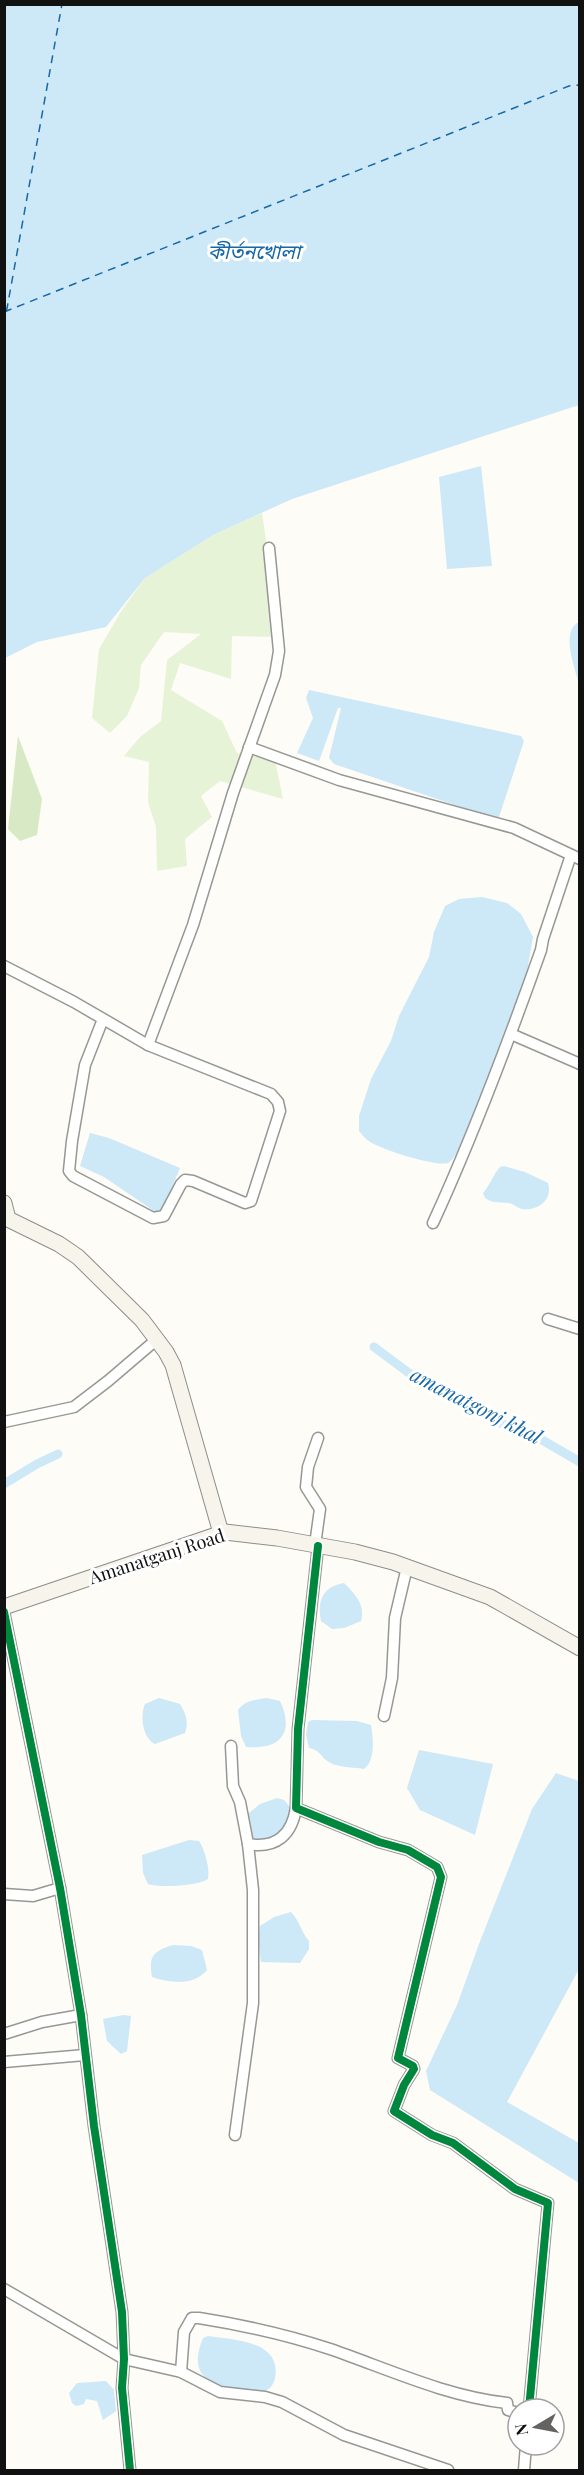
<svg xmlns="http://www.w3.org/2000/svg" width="584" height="2475" font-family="'Playfair Display','Noto Sans Bengali',serif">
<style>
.green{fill:#e7f3d7}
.forest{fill:#d8eac5}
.water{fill:#cde8f7}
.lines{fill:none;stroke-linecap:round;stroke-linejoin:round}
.canal{stroke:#cde8f7;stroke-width:9}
.ferry{stroke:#1768a6;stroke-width:1.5;stroke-dasharray:8 6;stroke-linecap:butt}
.minor-casing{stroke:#979795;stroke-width:13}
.secondary-casing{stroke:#8e8d8b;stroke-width:17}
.minor{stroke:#fffffe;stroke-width:10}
.secondary{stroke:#f6f4eb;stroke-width:15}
.cycleway-casing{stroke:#fff;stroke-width:11}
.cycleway{stroke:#00873e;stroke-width:8}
.labels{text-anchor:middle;stroke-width:6;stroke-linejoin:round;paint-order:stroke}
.street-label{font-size:18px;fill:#111;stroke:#fff}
.water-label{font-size:20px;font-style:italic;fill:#1768a6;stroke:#fff}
</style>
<rect width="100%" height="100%" fill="#fdfcf7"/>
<polygon class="green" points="262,513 280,637 232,636 231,679 180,663 171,690 222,721 237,753 275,760 283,799 220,781 201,796 212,817 185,839 187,866 157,871 156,827 148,802 149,762 124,756 140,737 161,721 167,660 201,634 164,632 141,665 139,688 127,716 110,733 92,718 99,649 122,610 145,578 213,535"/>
<polygon class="forest" points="18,736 42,799 37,835 20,841 8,829"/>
<g class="water">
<polygon points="5,4 579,5 579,405 292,499 213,535 145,578 106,627 37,642 5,658"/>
<polygon points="481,466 492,566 447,569 439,477"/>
<path d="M579 622V684C575 668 560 631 579 622Z"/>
<polygon points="309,690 521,736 524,741 499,817 490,817 334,764 329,758 341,708 338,708 319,761 297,753 313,718 306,698"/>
<path d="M482 897 507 903 521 914 533 937 526 978C516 1005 465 1157 448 1163 436 1167 379 1149 369 1141 365 1139 362 1134 359 1131V1116L371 1079 391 1041 399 1016 429 957 434 932 445 906 459 899Z"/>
<polygon points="90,1133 109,1138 180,1168 163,1210 157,1213 104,1177 80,1166"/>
<path d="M504 1166 525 1172 548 1183C553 1200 538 1211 522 1209 517 1208 514 1204 509 1203 499 1202 494 1204 485 1198L483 1193C490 1185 493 1175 500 1167Z"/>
<path d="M344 1583C354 1593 366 1605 361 1621L344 1628 332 1629 321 1621C317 1601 322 1587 344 1583Z"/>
<path d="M159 1698 180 1704C186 1714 189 1722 185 1733L155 1744C142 1738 140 1715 145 1704Z"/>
<path d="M267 1698 280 1701C295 1733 280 1750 246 1747L241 1736 238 1710C245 1700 256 1700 267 1698Z"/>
<path d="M312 1720 357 1721 371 1725C373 1737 376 1760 364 1769 354 1767 338 1768 329 1762 320 1757 322 1751 309 1748L306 1735 308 1722Z"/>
<polygon points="419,1750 493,1764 475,1835 420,1810 407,1788"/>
<polygon points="556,1773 579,1781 579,1969 507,2102 579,2143 579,2183 430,2090 426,2071 457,2005 479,1944 532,1809"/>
<polygon points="277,1798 284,1800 291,1808 291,1825 270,1840 254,1841 248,1818 249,1813 260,1804"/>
<path d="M189 1840 199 1841C205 1850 210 1869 208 1879 198 1886 160 1888 148 1884L143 1873 142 1855Z"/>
<path d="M291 1912C301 1923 301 1932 309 1941V1949L300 1963 261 1962 258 1938 260 1926 274 1917Z"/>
<path d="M173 1945 191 1946 202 1950 207 1970C194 1986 170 1983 152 1977 148 1955 154 1951 173 1945Z"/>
<polygon points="123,2015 131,2016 127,2051 121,2054 107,2041 103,2019"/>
<path d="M208 2336C233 2340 282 2340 275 2378 273 2387 268 2391 259 2393 224 2387 183 2386 203 2338Z"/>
<polygon points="106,2381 114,2390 116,2411 103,2420 97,2401 86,2399 84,2404 76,2406 72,2403 69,2393 77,2383"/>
</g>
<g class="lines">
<g class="canal">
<polyline points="374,1347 417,1379 497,1422 530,1433 580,1462"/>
<polyline points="4,1484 37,1464 58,1454"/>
</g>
<g class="ferry">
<polyline points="4,312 569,86 580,85"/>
<polyline points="4,325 62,4"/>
</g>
<g class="minor-casing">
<g id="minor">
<polyline points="249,747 339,780 514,828 580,859"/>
<polyline points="4,966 74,1002 148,1045 271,1094 278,1102 280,1111 251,1201 245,1203 193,1181 185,1180 181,1184 164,1216 153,1218 73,1176 69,1171 72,1141 85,1065 103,1019"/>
<polyline points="511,1034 580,1064"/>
<polyline points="148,1045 193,925 233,793 275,675 279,651 269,548"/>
<path d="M433 1223C474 1134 508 1043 541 950L543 939 571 855"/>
<polyline points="548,1319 580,1329"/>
<polyline points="4,1422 74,1407 108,1381 156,1340"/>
<polyline points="315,1545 320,1509 306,1487 308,1467 318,1438"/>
<polyline points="318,1546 298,1729 296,1808 379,1842 408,1850 437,1867 441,1877 398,2058 413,2066 414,2069 404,2085 394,2111 432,2135 453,2143 515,2189 548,2203 529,2409"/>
<polyline points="4,1612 60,1888 81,2015 94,2126 122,2312 124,2359 122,2388 130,2470"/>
<polyline points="384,1716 392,1678 395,1618 407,1567"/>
<path d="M231 1746 233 1786 240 1802 248 1844C277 1849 292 1834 296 1808"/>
<polyline points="4,1894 33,1896 60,1888"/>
<polyline points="4,2034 42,2022 81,2015"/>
<polyline points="4,2062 85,2055"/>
<polyline points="235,2135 253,2003 253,1890 248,1844"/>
<polyline points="4,2289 124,2359 181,2372 220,2392 265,2397 282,2402 344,2435 448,2470"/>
<path d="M181 2372 184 2332 192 2318H199C243 2325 288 2335 330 2349 388 2369 445 2396 507 2403L508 2410 518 2413"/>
<polyline points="524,2470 526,2445"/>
</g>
</g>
<g class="secondary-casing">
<g id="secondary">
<polyline points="4,1203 8,1219 59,1244 78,1257 142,1320 166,1352 173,1365 221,1533"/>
<polyline points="4,1607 225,1532 277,1538 355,1552 393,1562 490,1597 580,1648"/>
</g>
</g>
<use href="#minor" class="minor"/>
<use href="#secondary" class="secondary"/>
<g class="cycleway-casing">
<g id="cycleway">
<polyline points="318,1546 298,1729 296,1808 379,1842 408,1850 437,1867 441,1877 398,2058 413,2066 414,2069 404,2085 394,2111 432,2135 453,2143 515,2189 548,2203 529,2409"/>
<polyline points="4,1612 60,1888 81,2015 94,2126 122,2312 124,2359 122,2388 130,2470"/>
</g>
</g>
<use href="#cycleway" class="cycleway"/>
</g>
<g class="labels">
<g class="street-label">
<text transform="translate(157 1557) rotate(-18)" y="6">Amanatganj Road</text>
</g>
<g class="water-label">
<text x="254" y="259">কীর্তনখোলা</text>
<text transform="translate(476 1406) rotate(27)" y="7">amanatgonj khal</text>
</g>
</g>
<rect width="584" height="2475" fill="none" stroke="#111111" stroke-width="12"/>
<g transform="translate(536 2427) rotate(260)"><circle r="28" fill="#ffffff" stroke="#a0a0a0" stroke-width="1.5"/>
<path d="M0-4.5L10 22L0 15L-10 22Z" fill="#646362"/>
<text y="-9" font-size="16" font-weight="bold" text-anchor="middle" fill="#111111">N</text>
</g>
</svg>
